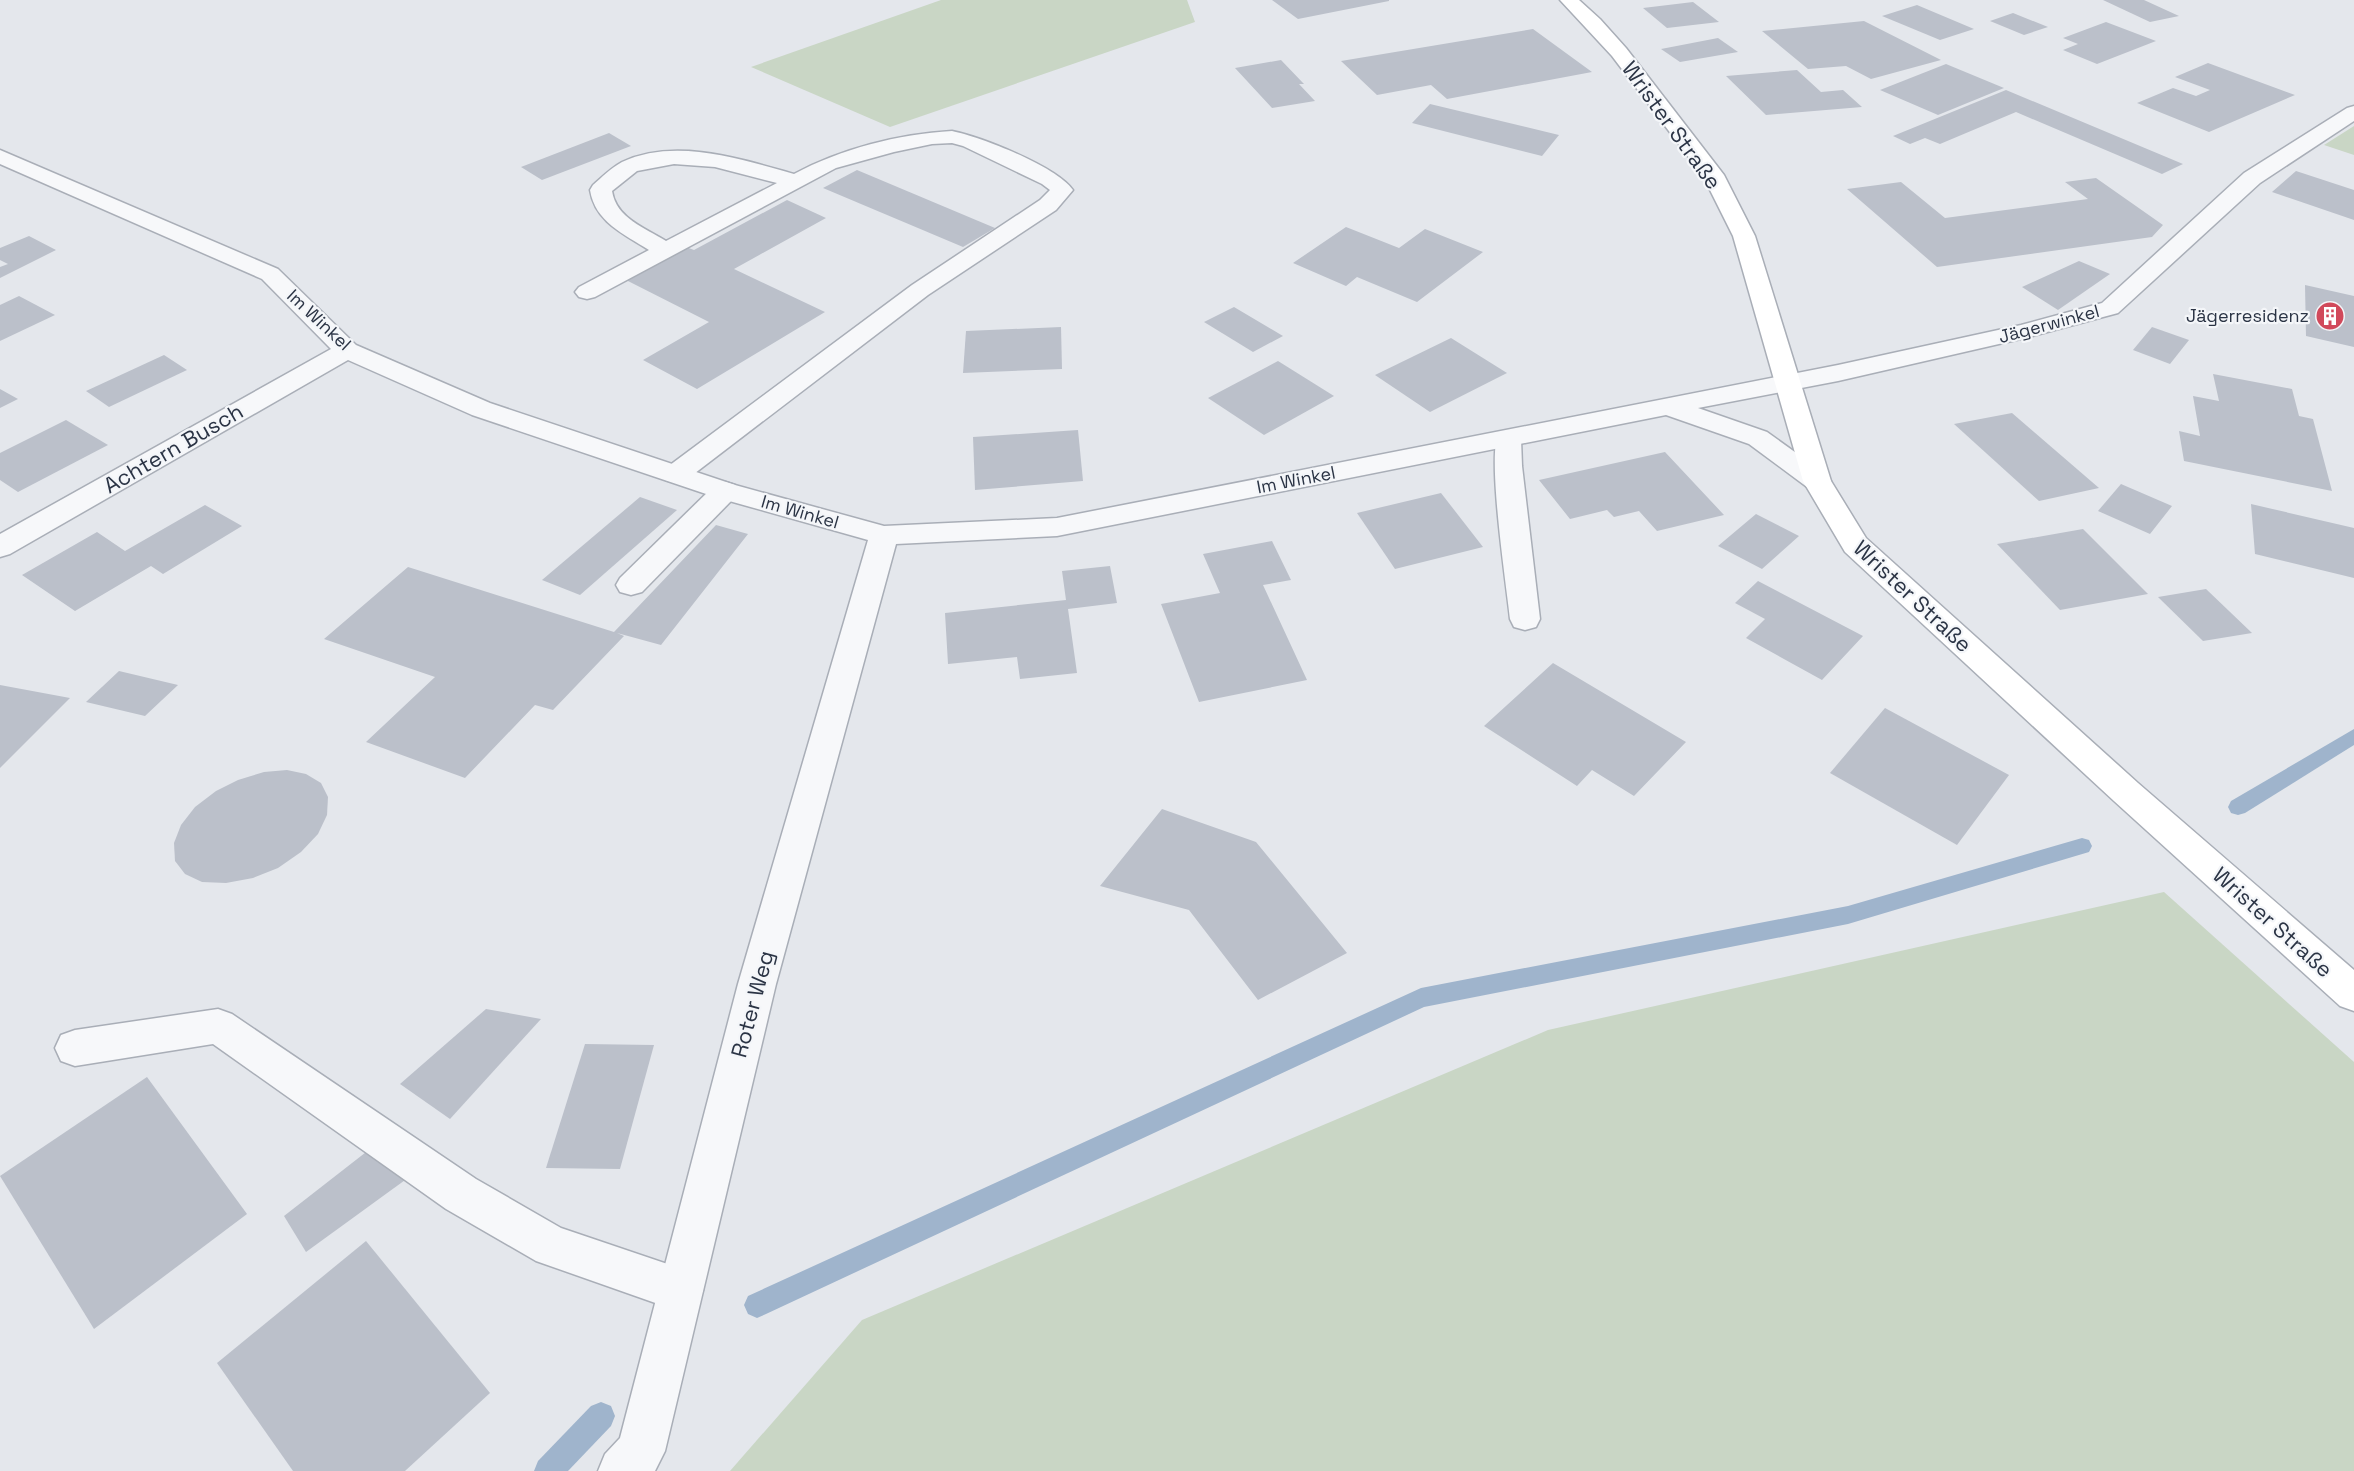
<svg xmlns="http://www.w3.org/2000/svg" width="2354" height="1471" font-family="'Space Grotesk',sans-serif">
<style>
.green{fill:#c9d6c5}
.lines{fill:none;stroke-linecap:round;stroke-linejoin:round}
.stream{fill:#9fb4cc;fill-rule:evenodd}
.building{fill:#bbc0ca}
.lane-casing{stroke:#a9aeb7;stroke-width:3}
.street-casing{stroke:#a9aeb7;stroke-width:3}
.secondary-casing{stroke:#a9aeb7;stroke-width:3}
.lane{fill:#f7f8fa;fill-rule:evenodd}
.street{fill:#f7f8fa;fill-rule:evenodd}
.secondary{fill:#fff;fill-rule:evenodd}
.labels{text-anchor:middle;stroke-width:4.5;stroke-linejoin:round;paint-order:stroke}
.far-poi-label{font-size:18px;fill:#2b3445;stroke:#f4f6f9;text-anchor:end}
.far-street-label{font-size:18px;fill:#2b3445;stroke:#f4f6f9}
.street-label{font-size:22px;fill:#2b3445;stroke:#f4f6f9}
</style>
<rect width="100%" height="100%" fill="#e4e7ec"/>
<g class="green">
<polygon points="941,0 1187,0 1195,22 890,127 751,67"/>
<polygon points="2354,126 2354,155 2324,145"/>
<polygon points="2164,892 2354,1062 2354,1471 730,1471 862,1320 1548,1030"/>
</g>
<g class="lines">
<g class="stream">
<polygon points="2354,729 2354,745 2245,813 2238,815 2231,813 2228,807 2231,801"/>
<polygon points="2082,838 2089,840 2092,846 2089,852 1848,924 1424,1007 766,1314 757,1318 748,1314 744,1305 748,1296 1421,988 1848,906"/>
<polygon points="601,1402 611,1406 615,1416 611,1426 568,1471 534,1471 538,1461 591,1406"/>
</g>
</g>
<g class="building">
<polygon points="1272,0 1389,0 1389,1 1298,19"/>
<polygon points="2103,0 2144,0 2179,16 2150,22"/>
<polygon points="1693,2 1719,22 1667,28 1643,8"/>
<polygon points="1917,5 1974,29 1940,40 1882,16"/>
<polygon points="2013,13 2048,27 2024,35 1990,21"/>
<polygon points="1864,21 1941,60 1871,79 1846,66 1808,69 1762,31"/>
<polygon points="2106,22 2156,41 2097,64 2063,50 2078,44 2063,38"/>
<polygon points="1533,29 1592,72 1447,99 1431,85 1377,95 1341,61"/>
<polygon points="1718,38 1738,52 1680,62 1661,49"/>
<polygon points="1281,60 1304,84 1299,84 1315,101 1272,108 1235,68"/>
<polygon points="2208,63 2295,95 2209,132 2137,103 2173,88 2196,96 2210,90 2175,77"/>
<polygon points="1946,64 2004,88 1938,115 1880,90"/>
<polygon points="1797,70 1821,92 1843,90 1862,107 1766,115 1726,76"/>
<polygon points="2006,90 2183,164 2162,174 2016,112 1940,144 1925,138 1910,144 1893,136"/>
<polygon points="1430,104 1559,135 1542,156 1412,123"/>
<polygon points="609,133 631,146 542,180 521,167"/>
<polygon points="857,170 995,228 963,247 823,188"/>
<polygon points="2296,171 2354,190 2354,220 2272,192"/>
<polygon points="2096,178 2163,225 2152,237 1937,267 1847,189 1901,182 1945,218 2088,199 2065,182"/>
<polygon points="787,200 826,218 734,269 825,312 697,389 643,360 709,322 624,279 686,247 694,250"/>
<polygon points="1346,227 1399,248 1425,229 1483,252 1417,302 1357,277 1346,286 1293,263"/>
<polygon points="29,236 56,250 0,278 0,267 8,264 0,260 0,248"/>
<polygon points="2079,261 2110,274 2058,310 2022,287"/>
<polygon points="2305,285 2354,296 2354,347 2306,336"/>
<polygon points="19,296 55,315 0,341 0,305"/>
<polygon points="1234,307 1283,336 1253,352 1204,322"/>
<polygon points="1061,327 1062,369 963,373 966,331"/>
<polygon points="2152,327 2189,340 2170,364 2133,350"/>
<polygon points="1451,338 1507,373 1430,412 1375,375"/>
<polygon points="164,355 187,370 109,407 86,391"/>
<polygon points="1278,361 1334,396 1264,435 1208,398"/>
<polygon points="2213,374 2292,389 2299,416 2313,419 2332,491 2184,461 2179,431 2200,436 2193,396 2219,401"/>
<polygon points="0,389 18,399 0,408"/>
<polygon points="2012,413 2099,488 2039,501 1954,424"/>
<polygon points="66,420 108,445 18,492 0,480 0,453"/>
<polygon points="1078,430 1083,481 975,490 973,437"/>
<polygon points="1665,452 1724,515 1657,531 1639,511 1614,517 1607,510 1570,519 1539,480"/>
<polygon points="2121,484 2172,506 2150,534 2098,511"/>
<polygon points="1441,493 1483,547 1395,569 1357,513"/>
<polygon points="640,497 677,510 580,595 542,580"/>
<polygon points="2251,504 2354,528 2354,578 2255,554"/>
<polygon points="205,505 242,526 163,574 151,566 75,611 22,575 97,532 125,551"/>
<polygon points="1756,514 1799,536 1762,569 1718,546"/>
<polygon points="716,525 748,534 661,645 617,633 624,636 553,710 535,705 465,778 366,742 435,677 324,639 408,567 614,632"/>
<polygon points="2083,529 2148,594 2060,610 1997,544"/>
<polygon points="1272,541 1291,580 1263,585 1307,680 1199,702 1161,604 1220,593 1203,554"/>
<polygon points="1110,566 1117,603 1068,609 1077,673 1020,679 1017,657 948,664 945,613 1066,600 1062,571"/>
<polygon points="1758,581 1863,636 1822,680 1746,638 1765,619 1735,603"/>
<polygon points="2206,589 2252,633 2203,641 2158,597"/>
<polygon points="1553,663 1686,742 1634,796 1592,770 1577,786 1484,726"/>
<polygon points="119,671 178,685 145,716 86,702"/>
<polygon points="0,685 70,698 0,768"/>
<polygon points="1885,708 2009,775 1957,845 1830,773"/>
<polygon points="287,770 306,774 321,783 328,797 327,815 318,834 301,852 278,868 253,878 226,883 202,882 185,874 175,861 174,843 181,825 195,807 216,791 238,780 264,772"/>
<polygon points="1162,809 1256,842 1347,953 1258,1000 1189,910 1100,886"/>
<polygon points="486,1009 541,1019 450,1119 400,1084"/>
<polygon points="585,1044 654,1045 620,1169 546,1168"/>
<polygon points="147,1077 247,1214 94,1329 0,1176"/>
<polygon points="370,1149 423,1167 306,1252 284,1216"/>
<polygon points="366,1241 490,1393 405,1471 293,1471 217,1363"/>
</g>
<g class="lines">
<g class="lane-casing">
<g id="lane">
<path d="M952 131C981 137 1056 166 1073 190L1056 210 928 295 686 480 676 483 666 480 662 474 666 468 912 285 1040 200 1050 190 1042 184 963 146 952 143 932 144 894 152 836 168 595 297 587 299 579 297 575 292 579 287 649 250C624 234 595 222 590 190L593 185C602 177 611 168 622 162 675 137 741 159 794 174 841 149 898 134 952 131ZM674 164 715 167 777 183 666 241C645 228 616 218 612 191L637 171Z"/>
<path d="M1508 431 1517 433 1521 439 1522 466 1540 619 1536 627 1525 630 1514 627 1510 619C1507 589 1486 452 1499 433Z"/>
<polygon points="725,482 735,485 739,491 735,497 642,592 631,595 620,592 616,585 620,578 715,485"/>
<polygon points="218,1009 232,1014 476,1179 561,1228 697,1274 703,1290 697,1306 681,1312 536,1261 446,1209 213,1044 75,1066 61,1061 55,1048 61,1035 75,1030"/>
</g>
</g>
<g class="street-casing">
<polygon id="street" points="2354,106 2354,121 2260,183 2118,313 2025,338 1838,381 1698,408 1767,432 1827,475 1831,481 1827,487 1817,490 1807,487 1749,444 1666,415 1057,536 896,544 776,984 665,1451 655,1471 598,1471 605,1454 620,1438 738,984 868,540 715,497 472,415 348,360 10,554 0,557 0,534 331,349 262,279 0,164 0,150 278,269 356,345 490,403 735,485 884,526 1057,518 1838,365 2021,325 2102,303 2244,173 2347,108"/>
</g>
<g class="secondary-casing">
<polygon id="secondary" points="1560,0 1579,0 1600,19 1626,48 1724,175 1755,236 1831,481 1866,538 2138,783 2354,970 2354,1011 2340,1006 2114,801 1845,552 1803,481 1733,236 1703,176 1612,56"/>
</g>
<use href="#lane" class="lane"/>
<use href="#street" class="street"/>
<use href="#secondary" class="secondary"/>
</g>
<defs>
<g id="building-disc" transform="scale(1.5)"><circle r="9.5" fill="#d1495b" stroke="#f4f6f9"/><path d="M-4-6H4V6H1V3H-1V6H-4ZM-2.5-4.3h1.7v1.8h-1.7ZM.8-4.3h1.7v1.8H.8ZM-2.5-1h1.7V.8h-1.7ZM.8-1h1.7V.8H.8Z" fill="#fff"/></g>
</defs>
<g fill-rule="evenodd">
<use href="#building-disc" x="2330" y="316"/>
</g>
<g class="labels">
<g class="far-poi-label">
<text x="2309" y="322">Jägerresidenz</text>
</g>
<g class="far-street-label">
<text transform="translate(319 320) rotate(43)" y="6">Im Winkel</text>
<text transform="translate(2049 324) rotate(-15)" y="6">Jägerwinkel</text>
<text transform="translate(1296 480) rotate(-11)" y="6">Im Winkel</text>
<text transform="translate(800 512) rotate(16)" y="6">Im Winkel</text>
</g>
<g class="street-label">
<text transform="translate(1672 125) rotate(54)" y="8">Wrister Straße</text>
<text transform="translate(173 448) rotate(-30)" y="8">Achtern Busch</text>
<text transform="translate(1913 596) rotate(43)" y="8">Wrister Straße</text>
<text transform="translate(2273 922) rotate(42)" y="8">Wrister Straße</text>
<text transform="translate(752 1004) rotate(-75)" y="8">Roter Weg</text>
</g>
</g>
</svg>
